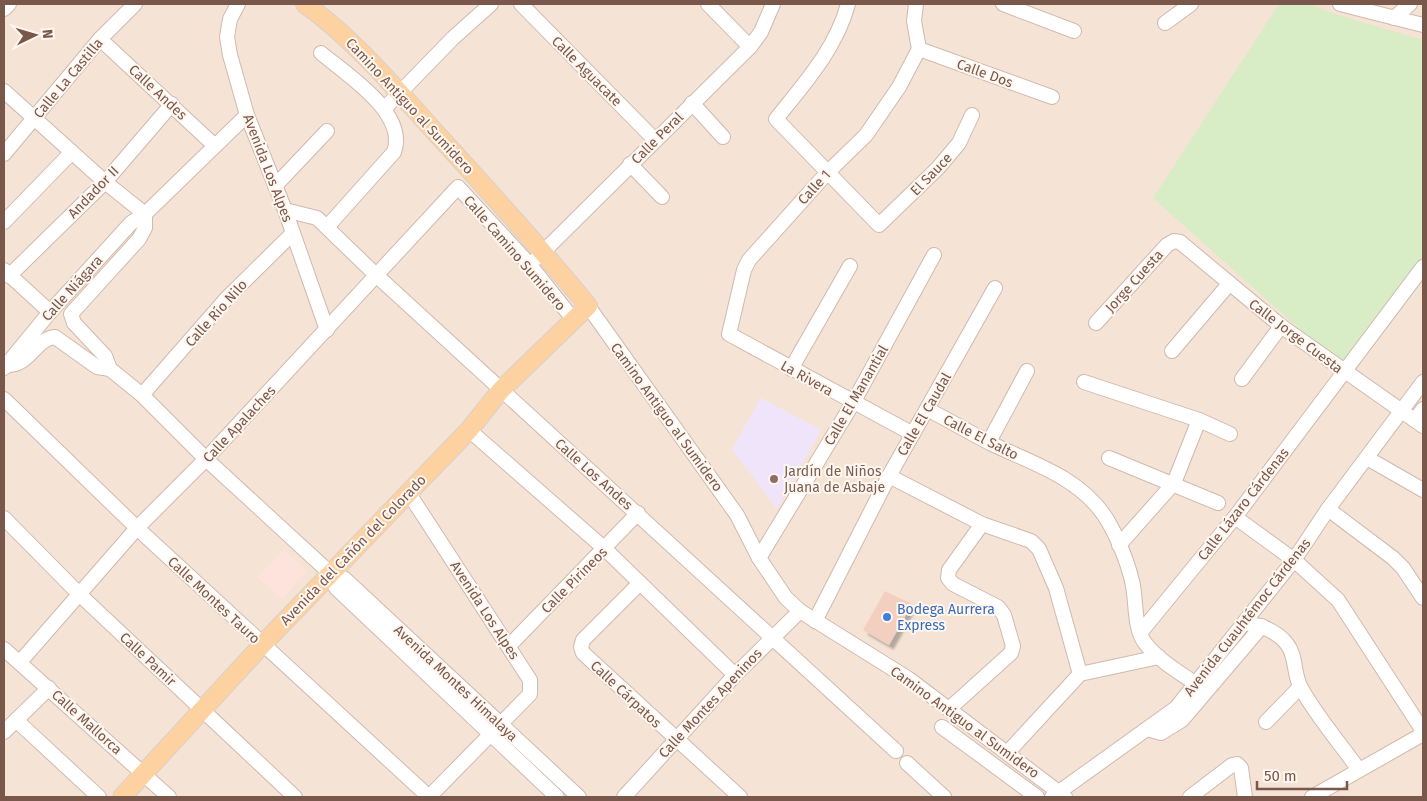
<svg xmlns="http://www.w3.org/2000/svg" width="1427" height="801" font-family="'Fira Sans',sans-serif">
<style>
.residential{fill:#f5e4d6}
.commercial{fill:#fde3dc}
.education{fill:#f0e4fa}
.green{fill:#d8ecc5}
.building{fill:#f3cfbf;filter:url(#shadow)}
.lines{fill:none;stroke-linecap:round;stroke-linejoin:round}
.minor-casing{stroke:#d0b9ad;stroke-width:16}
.major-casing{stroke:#d9d0cd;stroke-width:20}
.minor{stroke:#fff;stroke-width:14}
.major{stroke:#fdd2a0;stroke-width:18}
.education-dot{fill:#8d6e63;stroke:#fff7ef;stroke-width:2}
.shop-dot{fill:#3f7fe0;stroke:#fff7ef;stroke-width:2}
.labels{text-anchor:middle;stroke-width:4;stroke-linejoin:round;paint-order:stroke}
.street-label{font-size:14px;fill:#79574b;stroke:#fff7ef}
.education-label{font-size:14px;fill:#785e54;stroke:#fff7ef;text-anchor:start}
.shop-label{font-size:14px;fill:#366cbe;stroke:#fff7ef;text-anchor:start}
</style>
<defs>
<filter id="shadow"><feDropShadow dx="4.5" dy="4.5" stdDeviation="1" flood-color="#0004"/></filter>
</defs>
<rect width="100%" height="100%" fill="#fdf3e8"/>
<rect class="residential" x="4" y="4" width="1419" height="793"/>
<polygon class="commercial" points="284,550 307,571 282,599 257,577"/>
<polygon class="education" points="761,398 821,430 777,509 732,449"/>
<polygon class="green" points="1279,4 1310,4 1332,13 1423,40 1423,260 1342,367 1153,198"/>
<polygon class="building" points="885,591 912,604 889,645 863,630"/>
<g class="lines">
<g class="minor-casing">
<g id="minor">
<polyline points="238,4 230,19 227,37 230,55 247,115 285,210 327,330"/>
<polyline points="521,4 654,139"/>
<polyline points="708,4 750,47"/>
<path d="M848 4C836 49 804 84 776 119L879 225 938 168 959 143 972 115"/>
<polyline points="916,4 914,21 919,49"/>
<polyline points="1003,4 1074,31"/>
<polyline points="1340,4 1423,25"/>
<polyline points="4,9 9,4"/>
<polyline points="1394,18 1410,4"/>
<polyline points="1165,23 1191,4"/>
<polyline points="100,39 215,146"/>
<polyline points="919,49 1052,97"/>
<path d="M321 53C347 75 408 113 394 152L327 227"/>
<polyline points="4,91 105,182 145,214 145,228 139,239 71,314 74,323 105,356 110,369 142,395 206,459 330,573 345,579 579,797"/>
<polyline points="692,103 723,137"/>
<polyline points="385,108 453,38 491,4"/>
<polyline points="4,154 100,39 135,4"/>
<polyline points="630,164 662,197"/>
<polyline points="275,186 327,131"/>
<polyline points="285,210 317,218 376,275 896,751"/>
<polyline points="4,222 72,152"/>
<polyline points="537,258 750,47 761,32 773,4"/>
<polyline points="4,270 50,312"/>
<polyline points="9,276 105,182 172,104"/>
<polyline points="588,306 737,515 759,558 786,598 800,611 909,679 1065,797"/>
<polyline points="1096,323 1167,245 1174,241 1180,242 1281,326 1423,426"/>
<polyline points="1172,351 1229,284"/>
<path d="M6 365C31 366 34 339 55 337L97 367 110 369"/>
<polyline points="4,368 50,312 131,223 145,214 247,115"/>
<polyline points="791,369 850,266"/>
<polyline points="1242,379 1281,326"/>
<polyline points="1084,382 1199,420 1230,434"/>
<polyline points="142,395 226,299 293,233"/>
<polyline points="4,399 137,528 429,797 530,694 530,680 408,492"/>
<path d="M927 409C948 420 969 432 990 443 1031 463 1077 476 1104 515 1116 533 1127 560 1132 581 1137 600 1133 627 1145 643 1158 660 1179 672 1196 684"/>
<polyline points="1415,420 1423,409"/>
<polyline points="469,430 605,549 735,675"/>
<polyline points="913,434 729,334 744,270 749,260 827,173 866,135 899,87 919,49"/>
<polyline points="989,442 1027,371"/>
<polyline points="1109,458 1218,503"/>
<polyline points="1367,458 1423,490"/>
<polyline points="889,476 982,524 1031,541 1039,549 1056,588 1080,674"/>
<polyline points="1328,509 1393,558 1403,568 1423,598"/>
<polyline points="1235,517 1294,560 1338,600 1423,731"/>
<polyline points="4,518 79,594 295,797"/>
<polyline points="1119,545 1174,483 1199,420"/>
<polyline points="759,558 853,403 934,255"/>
<polyline points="330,573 336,588 557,797"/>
<polyline points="640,583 583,640 581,647 583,653 740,797"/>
<polyline points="815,621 889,476 995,288"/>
<path d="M1244 623C1261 625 1276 630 1287 644 1297 657 1293 674 1301 688 1317 717 1340 743 1359 770"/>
<polyline points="1140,633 1235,517 1423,267"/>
<polyline points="509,646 638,513"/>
<polyline points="4,649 169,797"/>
<polyline points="20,662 137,528 206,459 458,187 530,265 573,319"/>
<polyline points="950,708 1011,653 1013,646 1004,615 998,607 953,584 948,578 949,570 982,524"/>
<polyline points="16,720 99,797"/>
<polyline points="1266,722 1300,687"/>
<polyline points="942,727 1037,797"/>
<polyline points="1147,729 1161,733 1182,720 1262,626"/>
<polyline points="4,732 49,688"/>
<polyline points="1008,752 1080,674 1159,657"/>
<polyline points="907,763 944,797"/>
<polyline points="624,797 735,675 800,611"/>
<polyline points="1052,797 1176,708 1294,560 1328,509 1423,382"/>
<polyline points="1190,797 1232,765 1237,764 1241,768 1245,797"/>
<polyline points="1312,797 1423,734"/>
</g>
</g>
<g class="major-casing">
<path id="major" d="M122 797 262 645 469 430 501 390 588 306C539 246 487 189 435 132 394 87 354 39 305 4"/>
</g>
<use href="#minor" class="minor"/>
<use href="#major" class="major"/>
</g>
<circle class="education-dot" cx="774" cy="479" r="5"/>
<circle class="shop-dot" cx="887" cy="617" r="5"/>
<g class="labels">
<g class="street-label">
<text transform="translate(587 71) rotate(45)" y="5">Calle Aguacate</text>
<text transform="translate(985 73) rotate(20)" y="5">Calle Dos</text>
<text transform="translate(68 78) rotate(-50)" y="5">Calle La Castilla</text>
<text transform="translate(158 92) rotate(43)" y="5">Calle Andes</text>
<text transform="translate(410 106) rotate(47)" y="5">Camino Antiguo al Sumidero</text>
<text transform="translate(657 138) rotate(-45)" y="5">Calle Peral</text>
<text transform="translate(268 168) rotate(69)" y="5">Avenida Los Alpes</text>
<text transform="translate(931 174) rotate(-46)" y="5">El Sauce</text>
<text transform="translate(814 187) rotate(-48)" y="5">Calle 1</text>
<text transform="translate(93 192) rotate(-46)" y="5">Andador II</text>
<text transform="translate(515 253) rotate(49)" y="5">Calle Camino Sumidero</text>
<text transform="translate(1134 281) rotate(-48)" y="5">Jorge Cuesta</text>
<text transform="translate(72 288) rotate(-48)" y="5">Calle Niágara</text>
<text transform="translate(216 313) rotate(-48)" y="5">Calle Río Nilo</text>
<text transform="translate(1296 336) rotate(37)" y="5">Calle Jorge Cuesta</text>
<text transform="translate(807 378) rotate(29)" y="5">La Rivera</text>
<text transform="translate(856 395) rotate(-60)" y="5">Calle El Manantial</text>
<text transform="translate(924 414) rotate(-60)" y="5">Calle El Caudal</text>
<text transform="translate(667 417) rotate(54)" y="5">Camino Antiguo al Sumidero</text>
<text transform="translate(239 424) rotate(-47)" y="5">Calle Apalaches</text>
<text transform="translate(981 437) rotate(27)" y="5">Calle El Salto</text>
<text transform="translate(594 474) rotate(42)" y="5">Calle Los Andes</text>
<text transform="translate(1243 504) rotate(-52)" y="5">Calle Lázaro Cárdenas</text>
<text transform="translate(353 550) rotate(-46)" y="5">Avenida del Cañón del Colorado</text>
<text transform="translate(574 580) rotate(-45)" y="5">Calle Pirineos</text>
<text transform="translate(214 600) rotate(43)" y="5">Calle Montes Tauro</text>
<text transform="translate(485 610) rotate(57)" y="5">Avenida Los Alpes</text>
<text transform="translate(1247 617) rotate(-52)" y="5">Avenida Cuauhtémoc Cárdenas</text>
<text transform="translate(148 659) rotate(43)" y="5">Calle Pamir</text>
<text transform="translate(456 683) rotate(43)" y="5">Avenida Montes Himalaya</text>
<text transform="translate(626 694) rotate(43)" y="5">Calle Cárpatos</text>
<text transform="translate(710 703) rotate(-47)" y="5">Calle Montes Apeninos</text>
<text transform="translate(87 722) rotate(42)" y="5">Calle Mallorca</text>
<text transform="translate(965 722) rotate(36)" y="5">Camino Antiguo al Sumidero</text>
</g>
<g class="education-label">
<text x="784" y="476">Jardín de Niños<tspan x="784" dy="16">Juana de Asbaje</tspan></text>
</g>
<g class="shop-label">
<text x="897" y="614">Bodega Aurrera<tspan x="897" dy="16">Express</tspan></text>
</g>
</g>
<rect width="1427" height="801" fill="none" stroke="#79574b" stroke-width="10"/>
<g transform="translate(35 35) rotate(85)" stroke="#fff7ef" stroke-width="4" paint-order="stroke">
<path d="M0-4L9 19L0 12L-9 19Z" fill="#79574b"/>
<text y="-8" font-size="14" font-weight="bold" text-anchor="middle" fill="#79574b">N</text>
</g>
<path d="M1257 781v8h90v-8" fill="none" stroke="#79574b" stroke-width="2.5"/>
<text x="1264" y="781" font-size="15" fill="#79574b" stroke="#fff7ef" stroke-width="4" paint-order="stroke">50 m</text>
</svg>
